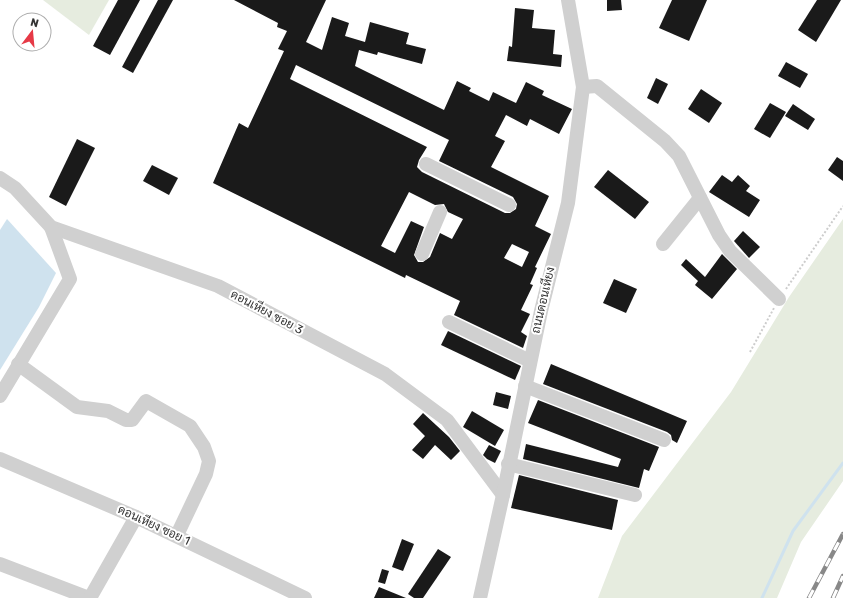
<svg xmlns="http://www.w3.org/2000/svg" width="843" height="598" font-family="Rubik,Sarabun,sans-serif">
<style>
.green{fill:#e6ecdf}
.water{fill:#cfe2ee}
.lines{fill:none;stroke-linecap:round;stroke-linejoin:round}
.stream{stroke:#cfe2ee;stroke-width:3}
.building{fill:#1a1a1a;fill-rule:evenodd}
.path{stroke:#cdcdcd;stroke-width:2;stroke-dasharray:2 2;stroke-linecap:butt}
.minor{stroke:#d0d0d0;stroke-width:14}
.rail-casing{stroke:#888;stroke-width:4.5}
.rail{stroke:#fff;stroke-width:3;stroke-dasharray:9;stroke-linecap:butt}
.labels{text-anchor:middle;stroke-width:4;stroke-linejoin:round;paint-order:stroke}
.street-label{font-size:12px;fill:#333;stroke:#fff}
</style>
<rect width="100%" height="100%" fill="#fff"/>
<g class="green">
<polygon points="43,0 109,0 89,35"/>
<polygon points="843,219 843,481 801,542 777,598 598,598 622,536 731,392 789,297"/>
</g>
<polygon class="water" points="7,219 56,273 39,307 0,370 0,230"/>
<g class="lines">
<polyline class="stream" points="762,598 793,531 843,463"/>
</g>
<g class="building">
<polygon points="118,0 140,0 110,55 93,46"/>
<polygon points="158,0 173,0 133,73 122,67"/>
<path d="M234 0H326L306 42 322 50 332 17 349 23 345 36 365 42 370 22 409 33 406 44 426 49 422 64 378 52 377 55 359 50 355 66 444 110 457 81 471 88 469 91 489 101 493 92 516 103 526 82 544 91 542 95 572 109 559 134 530 119 527 126 506 115 495 136 505 141 491 167 549 196 535 226 551 234 535 267 537 268 530 284 533 285 521 310 530 314 521 332 527 336 523 348 454 315 460 301 406 275 405 278 213 183 239 123 248 128 284 51 278 49 287 31 277 27 278 23ZM296 65 449 140 439 161 513 197 517 204 516 209 510 213H505L422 172 417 167 419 160 427 147 290 79ZM409 192 435 205 444 204 448 212 463 219 452 239 440 233 430 257 423 262H418L414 255 424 227 411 221 395 253 381 246ZM512 244 529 252 522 267 504 258Z"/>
<polygon points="607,0 621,0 622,10 607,11"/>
<polygon points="672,0 707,0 689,41 659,28"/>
<polygon points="817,0 841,0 816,42 798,30"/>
<polygon points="515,8 534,10 532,28 555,30 553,54 562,55 561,67 507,61 509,46 512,47"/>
<polygon points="786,62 808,74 800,88 778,76"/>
<polygon points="656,78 668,84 658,104 647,98"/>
<polygon points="701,89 722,103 709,123 688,109"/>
<polygon points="770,103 786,112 770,138 754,129"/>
<polygon points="793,104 815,119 808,130 785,116"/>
<polygon points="77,139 95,148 66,206 49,197"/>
<polygon points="837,157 843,161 843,181 828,170"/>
<polygon points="152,165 178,178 169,195 143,181"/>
<polygon points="608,170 649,202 635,219 594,187"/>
<polygon points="722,175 732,182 738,175 750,186 746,191 760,200 749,217 709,192"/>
<polygon points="743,231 760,247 749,258 734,241"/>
<polygon points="722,254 737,269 712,299 695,285 698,281 681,265 686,259 705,277"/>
<polygon points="614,279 637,289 626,313 603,303"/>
<polygon points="448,331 521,366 515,380 441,345"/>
<polygon points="551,364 687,421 677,443 672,440 671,435 667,432 543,384"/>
<polygon points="496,392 511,396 508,409 493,405"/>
<polygon points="538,400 659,447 649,471 644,469 639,488 523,459 526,444 618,467 621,459 528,423"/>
<polygon points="472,411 504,430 495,446 463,427"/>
<polygon points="423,413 449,437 460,451 451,460 435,445 423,459 412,450 425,436 413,424"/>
<polygon points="489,445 501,451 495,463 487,459 483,455"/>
<polygon points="519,475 618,500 612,530 511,508"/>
<polygon points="402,539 414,544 403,571 392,567"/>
<polygon points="438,549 451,557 423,598 414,598 408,594"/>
<polygon points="382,569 389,571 385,584 378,582"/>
<polygon points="379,587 406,598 374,598"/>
</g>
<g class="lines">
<g class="path">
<polyline points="786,289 843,206"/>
<polyline points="750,352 774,308"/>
</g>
<g class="minor">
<polyline points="583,87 597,86 665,141 679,156 719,235 730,251 779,299"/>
<polyline points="426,164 509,205"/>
<polyline points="0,178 15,188 51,227 218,286 385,374 447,420 503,495"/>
<polyline points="663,244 700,198"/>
<polyline points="422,254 440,212"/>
<polyline points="449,322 530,361"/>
<polyline points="18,364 77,407 108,411 126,420 132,420 146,401 190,426 204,447 209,461 206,474 177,535"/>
<polyline points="525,386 664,440"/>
<polyline points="0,396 70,279 51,227"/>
<polyline points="0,459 136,517 305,598"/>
<polyline points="508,464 635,495"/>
<polyline points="0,564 89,598"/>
<polyline points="90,598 136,517"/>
<polyline points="480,598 503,495 541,311 568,203 583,87 568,0"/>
</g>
<g class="rail-casing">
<g id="rail">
<polyline points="809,598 843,534"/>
<polyline points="833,598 843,576"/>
</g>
</g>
<use href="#rail" class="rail"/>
</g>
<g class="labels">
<g class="street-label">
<text transform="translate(543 300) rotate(-77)" y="4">ถนนดอนเหียง</text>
<text transform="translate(267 312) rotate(28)" y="4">ดอนเหียง ซอย 3</text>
<text transform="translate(154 525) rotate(25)" y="4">ดอนเหียง ซอย 1</text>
</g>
</g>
<g transform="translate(32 32) rotate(16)"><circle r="19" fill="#ffffff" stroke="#adadad"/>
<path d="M0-3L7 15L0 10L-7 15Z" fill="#e63946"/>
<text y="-6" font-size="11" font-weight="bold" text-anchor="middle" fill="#333333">N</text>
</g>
</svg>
